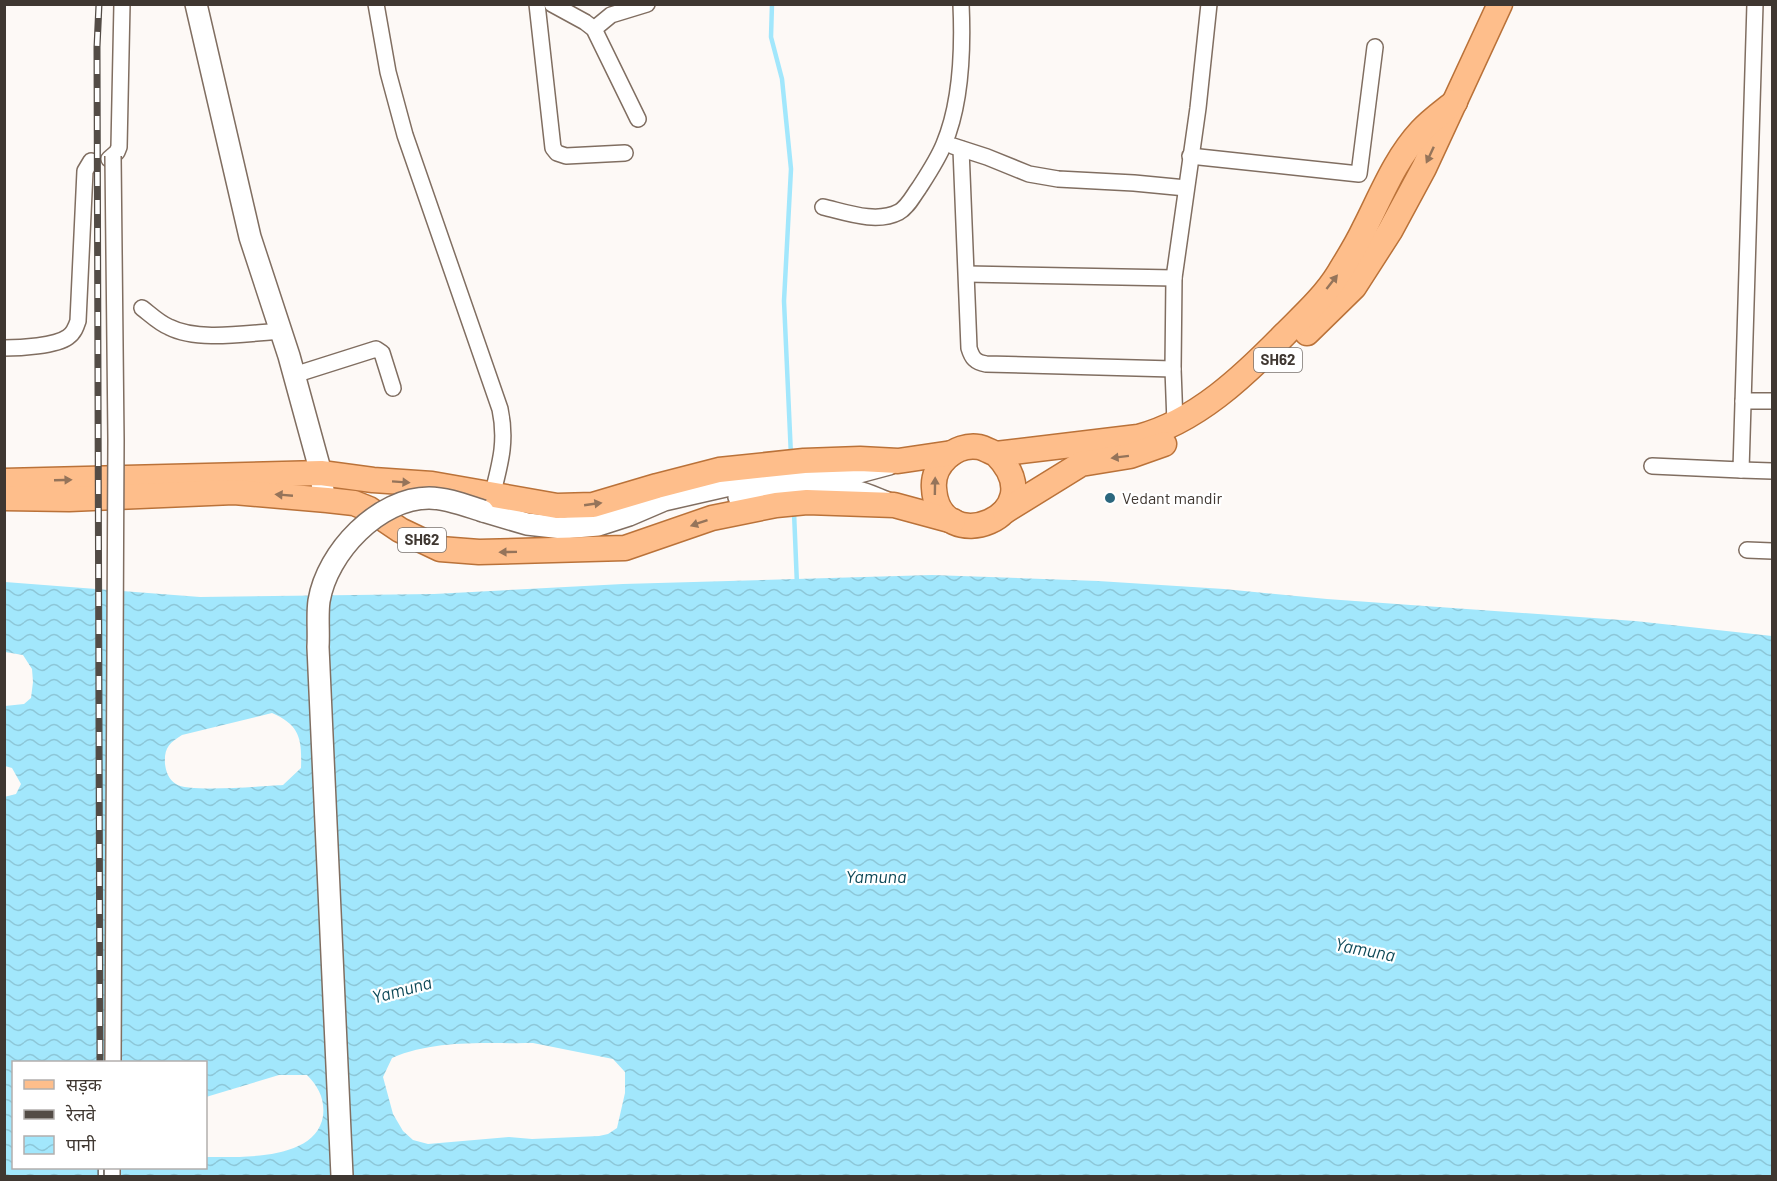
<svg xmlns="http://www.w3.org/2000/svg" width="1777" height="1181" font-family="Barlow,'Noto Sans Devanagari',sans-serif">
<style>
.water{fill:url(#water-waves);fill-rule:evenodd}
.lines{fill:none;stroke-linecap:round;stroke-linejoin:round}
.stream{stroke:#a2e7fc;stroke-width:4.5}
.street-casing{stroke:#806e61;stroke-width:18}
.secondary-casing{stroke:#806e61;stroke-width:24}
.primary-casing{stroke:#ba7239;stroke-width:27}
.street{stroke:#fff;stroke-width:15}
.secondary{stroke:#fff;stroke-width:21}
.primary{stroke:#febe8b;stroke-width:24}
.rail-casing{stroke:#534c46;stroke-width:7}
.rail{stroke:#fff;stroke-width:4.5;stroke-dasharray:14;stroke-linecap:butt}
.street-bridge-casing{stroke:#806e61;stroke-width:18;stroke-linecap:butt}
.secondary-bridge-casing{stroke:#806e61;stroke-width:24;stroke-linecap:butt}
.street-bridge{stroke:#fff;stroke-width:15}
.secondary-bridge{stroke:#fff;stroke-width:21}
.oneway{fill:#95745a}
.poi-dot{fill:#2b677e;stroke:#fff;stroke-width:2}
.labels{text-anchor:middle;stroke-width:4.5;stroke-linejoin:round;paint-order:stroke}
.shield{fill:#fff;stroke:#79736f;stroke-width:1.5}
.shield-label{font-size:15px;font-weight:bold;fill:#3f3731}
.poi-label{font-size:16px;fill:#3f3731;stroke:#fff;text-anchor:start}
.water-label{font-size:18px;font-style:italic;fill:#0c4857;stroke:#fff}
</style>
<defs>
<pattern id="water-waves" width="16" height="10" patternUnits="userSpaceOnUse" patternTransform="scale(1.5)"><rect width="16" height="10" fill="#a2e7fc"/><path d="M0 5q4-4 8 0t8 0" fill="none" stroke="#8dc7d8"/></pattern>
</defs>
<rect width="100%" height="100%" fill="#fdf9f6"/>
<path class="water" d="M932 575 1098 581 1224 589 1327 599 1635 621 1772 636V1176H5L4 797 16 794 21 784 12 768 5 766V706L24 704 31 698 33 682 32 669 23 655 5 652V582L200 597 434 594 623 584ZM272 713C300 725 302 739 301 768L283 785C264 786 188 793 176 784 169 780 166 772 165 764 164 748 169 743 182 735ZM533 1043 613 1059 625 1072V1093L617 1128 608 1134 599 1136 532 1139 509 1137 428 1144 413 1140 403 1131 393 1114 383 1077 392 1058C436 1039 487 1044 533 1043ZM14 1062H206V1097L279 1075H307C319 1087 325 1100 323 1116 316 1161 240 1157 206 1157V1168H14Z"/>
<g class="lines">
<g class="stream">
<polyline points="772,4 771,37 782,79 791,169 784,301 791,456"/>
<polyline points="794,512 797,585"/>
</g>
<g class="street-casing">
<g id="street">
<path d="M376 4 388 72 405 135 500 409C507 442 500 464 492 496"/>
<polyline points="537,4 553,148 557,153 566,156 625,153"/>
<polyline points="552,4 585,22 594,29 638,119"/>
<polyline points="594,29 611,15 647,4"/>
<polyline points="953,146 987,157 1029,174 1058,179 1134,183 1186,188"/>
<path d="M961 149 969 348C972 358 975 362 986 364L1173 369"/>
<polyline points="1190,156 1359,174 1375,47"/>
<polyline points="109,159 117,152 119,147 122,4"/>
<path d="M823 207C845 212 876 224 899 212 908 207 913 196 919 188 928 174 938 159 944 144 961 104 963 48 961 4"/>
<polyline points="967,274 1174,278"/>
<path d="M142 308C150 314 159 323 169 327 198 342 248 333 281 331"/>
<path d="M4 348C20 348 56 346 68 337 74 333 76 327 78 321L85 171 91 161"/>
<polyline points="294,375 376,349 382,353 393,388"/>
<polyline points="1743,401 1772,401"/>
<polyline points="1175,423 1173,369 1174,278 1198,108 1209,4"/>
<polyline points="1652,466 1741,470 1755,4"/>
<polyline points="1741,470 1772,471"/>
<polyline points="1747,550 1772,551"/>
<polyline points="112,1176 112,1168"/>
</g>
</g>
<g class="secondary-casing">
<g id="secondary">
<polyline points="196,4 250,237 289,356 321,473 324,499"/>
<path d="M739 497C776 490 816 483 854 491 865 493 875 498 885 502"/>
<polyline points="483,511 527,524 563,528 598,525 629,515 664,500 774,475 859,472 889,464"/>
</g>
</g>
<g class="primary-casing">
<g id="primary">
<polyline points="1307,333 1354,287 1390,231 1424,168 1500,4"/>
<path d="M996 454C1057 516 938 561 934 488 932 465 955 443 979 447 984 448 991 452 996 454L1138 437C1196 422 1244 376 1285 334 1304 315 1325 296 1339 273 1348 258 1357 244 1364 229 1381 196 1395 159 1421 131 1431 120 1444 111 1455 102"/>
<polyline points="4,481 321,473 373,480 432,484 557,506 593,505 657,486 719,470 804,461 860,459 898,461 952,453"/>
<polyline points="4,498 69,499 234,492 327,500 354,503 369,509 400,530 440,549 479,552 625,548 712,518 776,505 807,502 894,505 953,521"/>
<polyline points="1005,511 1081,464 1130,456 1164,444"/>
</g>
</g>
<use href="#street" class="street"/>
<use href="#secondary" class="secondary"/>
<use href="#primary" class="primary"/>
<g class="rail-casing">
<g id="rail">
<polyline points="99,4 97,47 100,1062"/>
<polyline points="101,1168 101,1176"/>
</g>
</g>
<use href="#rail" class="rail"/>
<g class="street-bridge-casing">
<polyline id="street-bridge" points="113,156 116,440 113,1062"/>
</g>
<g class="secondary-bridge-casing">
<path id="secondary-bridge" d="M342 1176 318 647C319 632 317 615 319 601 327 552 379 498 429 498 447 498 467 506 483 511"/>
</g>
<use href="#street-bridge" class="street-bridge"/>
<use href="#secondary-bridge" class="secondary-bridge"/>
</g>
<defs><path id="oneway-solid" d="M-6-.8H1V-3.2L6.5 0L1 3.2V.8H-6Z" transform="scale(1.5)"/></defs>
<g class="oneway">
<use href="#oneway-solid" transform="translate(1430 155) rotate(115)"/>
<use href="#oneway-solid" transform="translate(1332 282) rotate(-52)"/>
<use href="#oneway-solid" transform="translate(1120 457) rotate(173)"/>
<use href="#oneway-solid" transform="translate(63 480) rotate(-2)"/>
<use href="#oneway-solid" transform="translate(401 482) rotate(4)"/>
<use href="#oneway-solid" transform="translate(935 486) rotate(-89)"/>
<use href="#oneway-solid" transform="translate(284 495) rotate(-175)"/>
<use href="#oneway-solid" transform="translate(593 504) rotate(-8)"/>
<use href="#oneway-solid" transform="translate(699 523) rotate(161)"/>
<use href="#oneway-solid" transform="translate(508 552) rotate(179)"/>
</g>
<circle class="poi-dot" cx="1110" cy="498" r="6"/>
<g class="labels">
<g class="shield">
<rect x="1254" y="348" width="48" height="24" rx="4.5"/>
<rect x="398" y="528" width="48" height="24" rx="4.5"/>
</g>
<g class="shield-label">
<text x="1278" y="365">SH62</text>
<text x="422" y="545">SH62</text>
</g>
<g class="poi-label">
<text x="1122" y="504">Vedant mandir</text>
</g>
<g class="water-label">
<text x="876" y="883">Yamuna</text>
<text transform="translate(1365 950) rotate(11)" y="6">Yamuna</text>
<text transform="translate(402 990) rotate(-15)" y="6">Yamuna</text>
</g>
</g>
<rect width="1777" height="1181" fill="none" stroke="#3f3731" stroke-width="12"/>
<rect x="12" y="1061" width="195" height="108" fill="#ffffff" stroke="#b2afad" stroke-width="1.5"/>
<rect x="24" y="1080" width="30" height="9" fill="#febe8b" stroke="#b2afad" stroke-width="1.5"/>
<text x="66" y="1091" font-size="18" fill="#3f3731">सड़क</text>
<rect x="24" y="1110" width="30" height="9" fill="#534c46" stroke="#b2afad" stroke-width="1.5"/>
<text x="66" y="1121" font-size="18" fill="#3f3731">रेलवे</text>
<rect x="24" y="1136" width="30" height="18" fill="url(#water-waves)" stroke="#b2afad" stroke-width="1.5"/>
<text x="66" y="1151" font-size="18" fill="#3f3731">पानी</text>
</svg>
